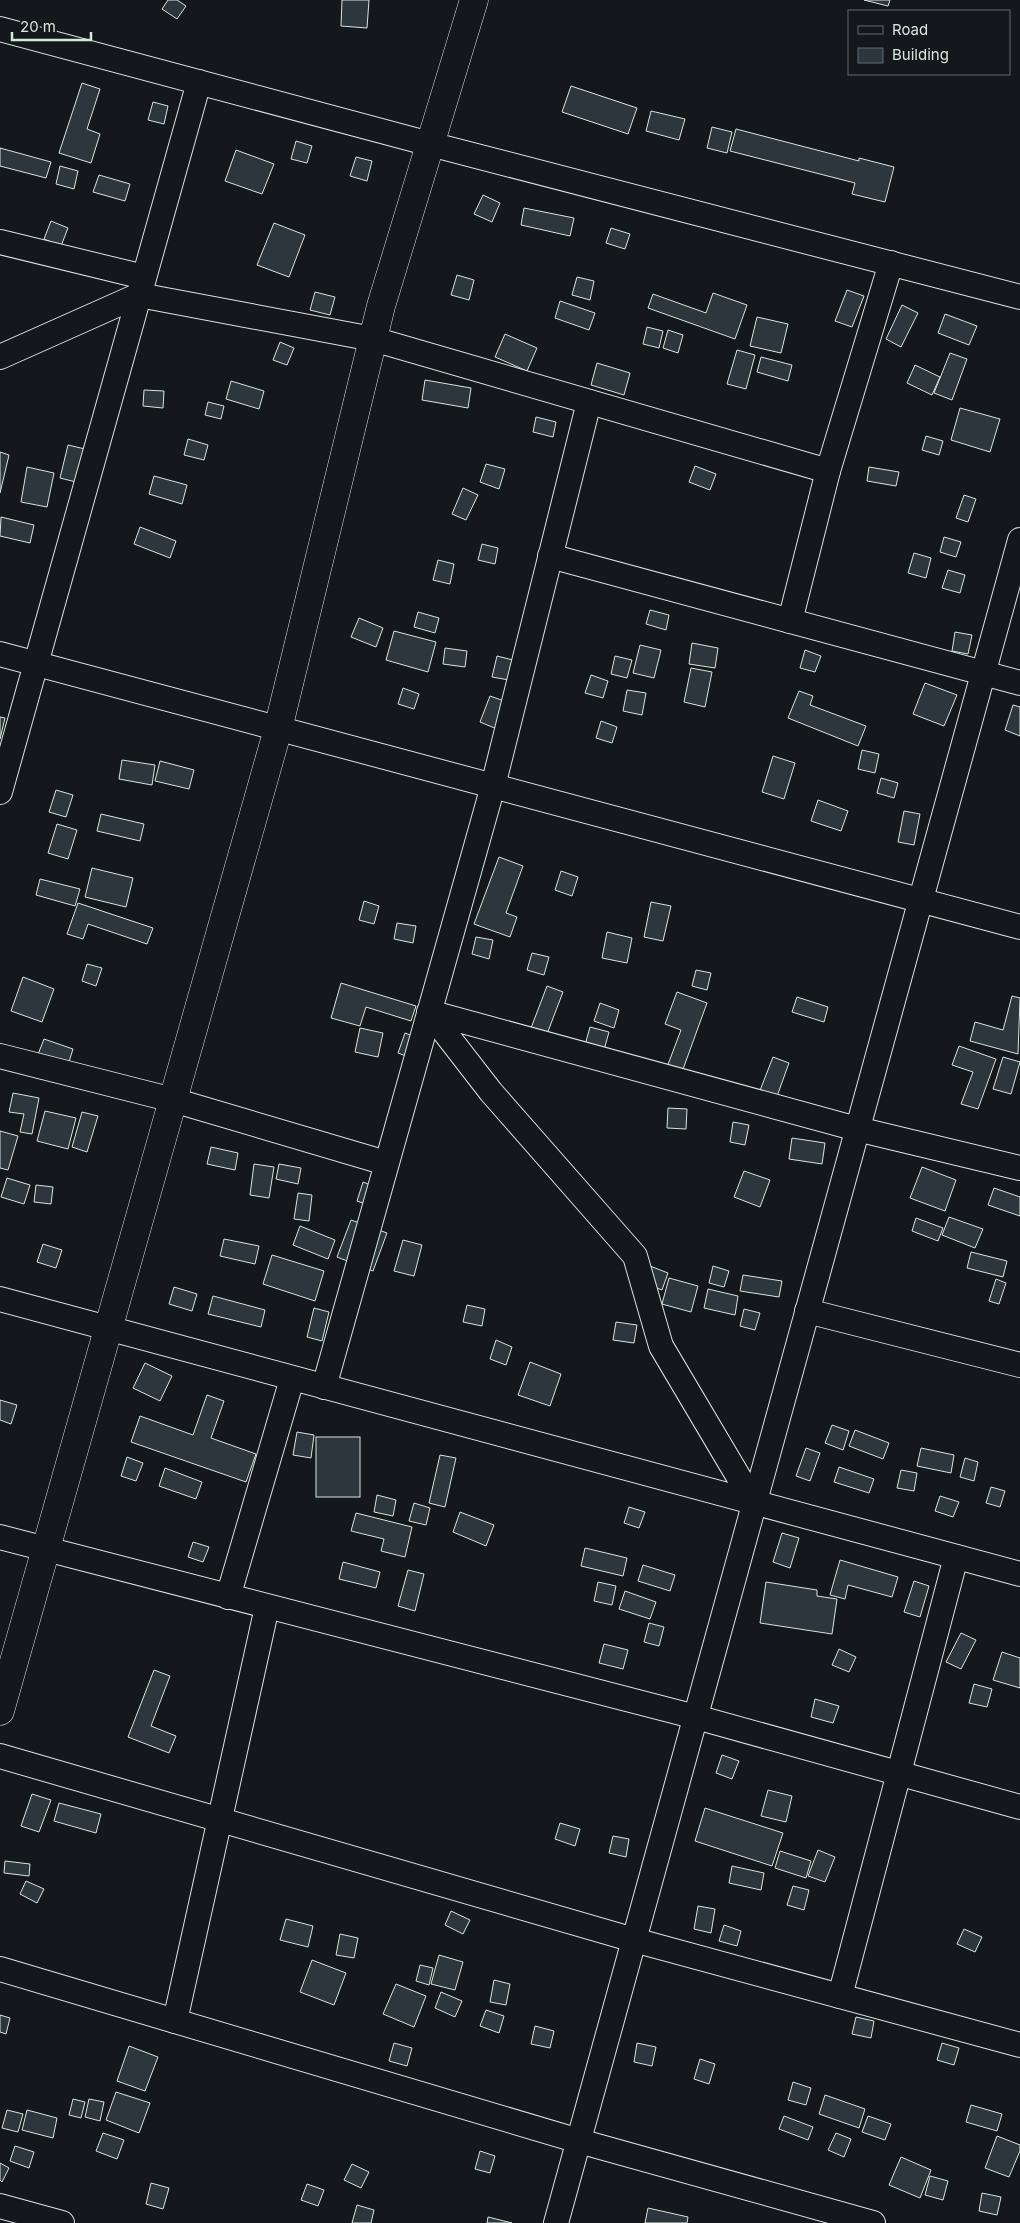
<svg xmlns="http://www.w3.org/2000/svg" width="1020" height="2223" font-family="Inter,sans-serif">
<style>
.building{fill:#2c363c;stroke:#d8e6dc}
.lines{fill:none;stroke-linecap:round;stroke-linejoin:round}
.street-casing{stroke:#d8e6dc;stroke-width:26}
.secondary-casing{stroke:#d8e6dc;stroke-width:29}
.street{stroke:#14181c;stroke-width:24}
.secondary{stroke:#14181c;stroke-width:28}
</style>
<rect width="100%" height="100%" fill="#14181c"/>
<g class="building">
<polygon points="168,0 177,0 186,6 177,19 162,9"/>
<polygon points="342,0 369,0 367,28 341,26"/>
<polygon points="864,0 890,0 888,6"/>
<polygon points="82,83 100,89 87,129 100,134 91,163 59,153"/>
<polygon points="571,86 637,108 628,134 562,112"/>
<polygon points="153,102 168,106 164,124 148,120"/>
<polygon points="651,111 685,119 679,140 646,131"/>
<polygon points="712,127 732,132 727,153 707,148"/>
<polygon points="736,129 859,161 859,158 894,167 885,202 852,194 855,183 730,151"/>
<polygon points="296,141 312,146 307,163 291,159"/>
<polygon points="0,148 51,162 46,178 0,166"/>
<polygon points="236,150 274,164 262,194 225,181"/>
<polygon points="356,157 372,161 367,181 350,176"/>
<polygon points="60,166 78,171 74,189 56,184"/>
<polygon points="99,175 130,184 125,201 93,192"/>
<polygon points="483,195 500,203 492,222 474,214"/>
<polygon points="524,208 574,218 570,236 521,225"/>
<polygon points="51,221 68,228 61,246 44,239"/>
<polygon points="274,223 305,235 289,277 257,265"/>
<polygon points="611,228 630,234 625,249 606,243"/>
<polygon points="457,275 474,280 469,300 451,295"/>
<polygon points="577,277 594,281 590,300 572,295"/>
<polygon points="847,290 864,296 852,327 835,321"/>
<polygon points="315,292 335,297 330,315 310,310"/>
<polygon points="713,293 747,305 735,339 648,308 653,294 706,313"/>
<polygon points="560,301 595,313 589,330 555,318"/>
<polygon points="902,305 918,313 901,347 886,339"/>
<polygon points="945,314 977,326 969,345 938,333"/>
<polygon points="757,317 788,324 781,353 750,346"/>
<polygon points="647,327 663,331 659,348 643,344"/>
<polygon points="668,330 683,335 678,353 663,348"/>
<polygon points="505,334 537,348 527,371 495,357"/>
<polygon points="280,342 294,348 287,365 273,360"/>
<polygon points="737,350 755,355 746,389 727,384"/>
<polygon points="950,353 967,359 952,400 934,393"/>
<polygon points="761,357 792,365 788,381 757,372"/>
<polygon points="597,363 630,373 624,395 591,385"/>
<polygon points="915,365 940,377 932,395 907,383"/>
<polygon points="425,380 471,388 468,408 422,400"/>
<polygon points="231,381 264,391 259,409 226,399"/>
<polygon points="144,390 164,391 163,408 143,406"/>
<polygon points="208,402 224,406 221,419 205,415"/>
<polygon points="960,408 1000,419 990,452 951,440"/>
<polygon points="536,417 556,422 553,437 533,432"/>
<polygon points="926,436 943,441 939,455 922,450"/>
<polygon points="188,439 208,445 204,460 184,455"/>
<polygon points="68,445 85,449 76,482 60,478"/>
<polygon points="0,452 9,455 0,493"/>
<polygon points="486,464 505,469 499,489 480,482"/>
<polygon points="695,466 716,474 710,490 689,482"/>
<polygon points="27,467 54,473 47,507 21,502"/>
<polygon points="869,467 899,472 896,486 867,481"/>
<polygon points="154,476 187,485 182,504 149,494"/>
<polygon points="463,488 478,495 466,520 452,514"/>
<polygon points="964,495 976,499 968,522 956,518"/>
<polygon points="1,517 34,525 30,543 0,536"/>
<polygon points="140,527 176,541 170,558 134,544"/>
<polygon points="944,537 961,542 956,557 940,552"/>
<polygon points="482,544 498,548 495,564 478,560"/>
<polygon points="914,553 931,558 926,578 908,573"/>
<polygon points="438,560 454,564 450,584 433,580"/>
<polygon points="948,570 965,575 960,593 942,588"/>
<polygon points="650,610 669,615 666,630 646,624"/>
<polygon points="418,612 439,618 435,633 414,627"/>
<polygon points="359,618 383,628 376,647 351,637"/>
<polygon points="394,631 436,642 428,672 386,660"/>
<polygon points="955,632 972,635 968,654 952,651"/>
<polygon points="692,643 718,648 715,668 689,664"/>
<polygon points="640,645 661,650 654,678 633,673"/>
<polygon points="445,648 467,651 465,667 443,664"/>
<polygon points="805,650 821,656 815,672 800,668"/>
<polygon points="497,656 513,660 509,680 492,677"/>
<polygon points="615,656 632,660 627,678 611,674"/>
<polygon points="691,668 712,672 705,707 684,702"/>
<polygon points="591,675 608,681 603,698 585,693"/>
<polygon points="925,683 957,695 944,726 913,714"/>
<polygon points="403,688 419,694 414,709 398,704"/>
<polygon points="627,690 646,693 642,715 623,711"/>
<polygon points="799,691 813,696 810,705 866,726 858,746 788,718"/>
<polygon points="490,696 507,702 497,729 480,722"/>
<polygon points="1013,705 1020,707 1020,736 1005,730"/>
<polygon points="0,717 5,718 0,739"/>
<polygon points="601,721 617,727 612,743 596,738"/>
<polygon points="862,750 879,754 875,773 858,769"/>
<polygon points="773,756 795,763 784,799 762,792"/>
<polygon points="122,760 155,765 152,785 119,779"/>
<polygon points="160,761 194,770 189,789 155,781"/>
<polygon points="881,778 898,783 894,798 877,793"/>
<polygon points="56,790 73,795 66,817 49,812"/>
<polygon points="818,800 848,811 841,831 811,821"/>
<polygon points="904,811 920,814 914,845 898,842"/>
<polygon points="101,814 144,824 140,841 97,831"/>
<polygon points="57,824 77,830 68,859 48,853"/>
<polygon points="499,857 523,866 506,913 517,917 510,937 474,924"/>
<polygon points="92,868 133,878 126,907 85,897"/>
<polygon points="561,871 578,877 572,896 555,890"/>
<polygon points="40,879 80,889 75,906 36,895"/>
<polygon points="364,901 379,906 374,924 359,920"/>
<polygon points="651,902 671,906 663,941 644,937"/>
<polygon points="78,903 153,928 147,944 88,924 83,939 67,934"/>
<polygon points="397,923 416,926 413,943 394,939"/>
<polygon points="607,932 632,938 627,963 602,958"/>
<polygon points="476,937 493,940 489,959 472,954"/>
<polygon points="532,953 549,957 544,975 527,970"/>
<polygon points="87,964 102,968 96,986 82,981"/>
<polygon points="696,970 711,973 707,990 692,986"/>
<polygon points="23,977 54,989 42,1022 11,1011"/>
<polygon points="341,983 416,1006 411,1021 366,1007 360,1026 331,1018"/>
<polygon points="547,986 563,992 547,1034 531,1028"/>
<polygon points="677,992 707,1003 682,1072 667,1067 681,1030 665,1024"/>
<polygon points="1012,996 1020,998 1018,1054 970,1041 975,1022 1003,1030"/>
<polygon points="797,997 828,1007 824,1022 792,1012"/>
<polygon points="600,1003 619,1010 614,1028 594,1021"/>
<polygon points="590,1027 609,1032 604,1050 585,1045"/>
<polygon points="360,1028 383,1033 378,1057 355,1052"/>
<polygon points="405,1033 419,1038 411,1058 398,1053"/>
<polygon points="44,1039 73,1049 67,1068 37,1057"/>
<polygon points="959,1046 996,1059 978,1109 961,1104 973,1072 952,1065"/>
<polygon points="773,1057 789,1063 776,1099 759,1093"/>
<polygon points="1003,1057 1020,1062 1011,1094 993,1089"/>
<polygon points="13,1093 39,1098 32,1134 20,1132 24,1114 9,1112"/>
<polygon points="668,1108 687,1109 686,1129 667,1128"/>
<polygon points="45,1111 76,1118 68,1149 37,1141"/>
<polygon points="82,1112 98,1116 87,1152 72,1147"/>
<polygon points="733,1122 749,1125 745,1145 730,1142"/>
<polygon points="0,1131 18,1136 8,1170 0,1168"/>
<polygon points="792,1138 825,1143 822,1164 789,1159"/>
<polygon points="211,1147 238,1153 235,1170 207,1164"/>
<polygon points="254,1164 274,1167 269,1198 250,1195"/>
<polygon points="279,1164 301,1168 298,1184 276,1179"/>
<polygon points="922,1167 956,1180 945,1211 910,1198"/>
<polygon points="744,1171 770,1180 760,1207 734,1197"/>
<polygon points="7,1178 30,1185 24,1204 1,1197"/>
<polygon points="363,1182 381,1189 374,1207 357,1201"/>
<polygon points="36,1185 53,1187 51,1204 34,1202"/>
<polygon points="994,1188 1020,1197 1020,1216 988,1205"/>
<polygon points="298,1193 312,1195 309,1221 294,1219"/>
<polygon points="949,1217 983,1229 975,1248 942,1235"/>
<polygon points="916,1218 943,1228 938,1241 912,1231"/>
<polygon points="351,1220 387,1233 373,1271 337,1257"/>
<polygon points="300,1226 335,1240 328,1259 293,1245"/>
<polygon points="224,1239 259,1246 255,1264 220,1256"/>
<polygon points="403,1240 422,1245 414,1276 394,1271"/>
<polygon points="43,1244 62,1250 56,1268 37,1262"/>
<polygon points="971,1252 1007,1261 1003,1277 967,1268"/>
<polygon points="272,1255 324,1271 315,1301 263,1284"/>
<polygon points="650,1266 668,1273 662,1290 643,1283"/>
<polygon points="713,1266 729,1271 724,1287 709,1283"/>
<polygon points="743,1275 782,1281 779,1297 740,1291"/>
<polygon points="669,1278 698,1286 691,1312 662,1304"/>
<polygon points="996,1279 1006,1283 999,1304 989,1301"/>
<polygon points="174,1287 197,1294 192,1311 169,1304"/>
<polygon points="708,1289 738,1296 735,1315 704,1308"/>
<polygon points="213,1296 265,1310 261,1327 208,1314"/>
<polygon points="467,1305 485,1309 482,1326 463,1322"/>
<polygon points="314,1308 329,1312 322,1341 307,1337"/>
<polygon points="744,1309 760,1313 755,1330 740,1326"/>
<polygon points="616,1322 637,1325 634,1343 613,1340"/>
<polygon points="496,1340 512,1347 506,1365 490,1359"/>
<polygon points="530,1362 561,1374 550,1406 518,1395"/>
<polygon points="145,1363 172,1376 160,1401 133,1388"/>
<polygon points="207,1395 224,1401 211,1438 256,1454 246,1482 131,1442 140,1416 193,1435"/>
<polygon points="0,1400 17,1405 11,1424 0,1420"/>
<polygon points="832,1425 849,1431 843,1450 825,1443"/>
<polygon points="855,1430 889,1443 883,1459 849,1446"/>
<polygon points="297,1432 314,1435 311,1458 293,1455"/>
<rect x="316" y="1437" width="44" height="60"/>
<polygon points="806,1448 820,1453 810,1481 796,1476"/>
<polygon points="921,1448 954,1455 951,1473 917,1466"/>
<polygon points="440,1455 456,1458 445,1507 429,1503"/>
<polygon points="127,1457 143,1463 136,1481 121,1476"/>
<polygon points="965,1458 978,1462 974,1481 960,1477"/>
<polygon points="839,1467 874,1479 869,1493 834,1482"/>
<polygon points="165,1468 202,1482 196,1499 159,1486"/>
<polygon points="901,1470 917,1473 914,1491 897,1488"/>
<polygon points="991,1487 1005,1491 1000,1507 986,1503"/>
<polygon points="377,1495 396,1500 393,1516 374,1512"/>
<polygon points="940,1496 959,1502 953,1517 935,1511"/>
<polygon points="414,1503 430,1508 426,1525 409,1521"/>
<polygon points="629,1507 645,1512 639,1528 624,1523"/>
<polygon points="460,1512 494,1525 486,1546 453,1532"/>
<polygon points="356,1513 412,1527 405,1557 381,1551 384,1539 351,1531"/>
<polygon points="782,1533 799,1538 790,1568 773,1562"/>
<polygon points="193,1542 209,1547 203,1562 188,1557"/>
<polygon points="585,1548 627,1558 623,1576 581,1566"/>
<polygon points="840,1560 898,1577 892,1597 848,1585 845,1599 830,1595"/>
<polygon points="343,1562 380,1572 376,1588 339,1579"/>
<polygon points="643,1565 675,1575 670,1591 638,1581"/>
<polygon points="408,1570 424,1574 415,1611 398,1606"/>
<polygon points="914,1581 929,1586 920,1617 904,1612"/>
<polygon points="598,1582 616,1586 612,1605 594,1601"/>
<polygon points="766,1582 817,1590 817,1596 837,1599 832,1634 760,1623"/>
<polygon points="625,1591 656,1602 650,1619 619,1609"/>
<polygon points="649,1623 664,1627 659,1646 644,1642"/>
<polygon points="961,1633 976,1640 961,1669 946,1662"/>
<polygon points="604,1644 628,1650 623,1669 599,1663"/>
<polygon points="839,1649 856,1657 849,1672 832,1665"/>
<polygon points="1002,1652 1020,1658 1020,1688 993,1680"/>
<polygon points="154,1670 170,1676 151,1726 176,1736 169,1753 128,1737"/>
<polygon points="974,1684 992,1689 987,1707 969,1703"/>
<polygon points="815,1699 839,1706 833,1723 811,1717"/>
<polygon points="722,1755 739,1761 732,1779 716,1773"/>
<polygon points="768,1790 792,1796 786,1822 761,1816"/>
<polygon points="32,1794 51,1800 39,1832 21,1826"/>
<polygon points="59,1803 101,1814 96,1833 54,1821"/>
<polygon points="705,1808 783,1833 772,1866 695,1841"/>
<polygon points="560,1823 580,1829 575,1846 555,1839"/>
<polygon points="613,1836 629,1839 626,1857 609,1853"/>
<polygon points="818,1850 835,1857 825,1882 808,1876"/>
<polygon points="780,1851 811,1861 806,1878 775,1868"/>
<polygon points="5,1861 30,1864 29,1876 4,1873"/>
<polygon points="732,1866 764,1873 761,1890 729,1883"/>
<polygon points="26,1881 44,1889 37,1903 20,1894"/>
<polygon points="793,1886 809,1890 804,1910 787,1905"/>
<polygon points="698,1906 715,1909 711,1933 694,1929"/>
<polygon points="451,1911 470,1920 463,1934 445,1925"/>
<polygon points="286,1919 313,1926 308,1947 280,1940"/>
<polygon points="724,1925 741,1931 737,1946 719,1941"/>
<polygon points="964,1929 982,1937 975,1952 957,1944"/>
<polygon points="340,1934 358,1938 354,1958 336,1955"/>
<polygon points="439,1955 463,1962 455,1990 431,1984"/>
<polygon points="312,1960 346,1973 334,2005 300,1992"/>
<polygon points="420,1965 433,1968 429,1985 416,1981"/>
<polygon points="494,1980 510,1984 506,2005 490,2002"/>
<polygon points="396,1984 426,1996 414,2027 383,2014"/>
<polygon points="441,1992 462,2001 455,2017 435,2008"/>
<polygon points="486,2010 504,2016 499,2033 480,2026"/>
<polygon points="0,2015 10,2018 6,2034 0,2032"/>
<polygon points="856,2017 874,2021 871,2038 852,2034"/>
<polygon points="535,2026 554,2031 550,2048 531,2044"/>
<polygon points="394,2043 412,2048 407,2066 389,2061"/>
<polygon points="637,2043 656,2047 652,2066 634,2062"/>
<polygon points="942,2043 959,2048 954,2065 937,2060"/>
<polygon points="129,2046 158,2057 145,2091 117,2081"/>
<polygon points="700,2059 715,2064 709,2084 694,2079"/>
<polygon points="793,2082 811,2088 806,2105 788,2100"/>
<polygon points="116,2092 150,2103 139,2133 106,2120"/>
<polygon points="825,2095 865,2109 859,2128 819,2114"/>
<polygon points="73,2099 85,2102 81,2118 69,2115"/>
<polygon points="89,2099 104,2102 100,2121 85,2117"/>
<polygon points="971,2105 1002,2114 997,2131 966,2122"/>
<polygon points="7,2110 23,2114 18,2132 2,2128"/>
<polygon points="27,2110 57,2118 53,2138 22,2130"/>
<polygon points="784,2116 813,2127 808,2140 779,2129"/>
<polygon points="868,2116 891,2124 885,2140 862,2132"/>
<polygon points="103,2133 124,2140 117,2159 96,2151"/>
<polygon points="836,2133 851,2139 844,2157 828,2150"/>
<polygon points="997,2136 1020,2145 1020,2151 1009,2177 985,2168"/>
<polygon points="15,2146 34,2152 29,2168 10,2161"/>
<polygon points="480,2151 495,2156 490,2173 475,2169"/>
<polygon points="901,2157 931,2170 920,2198 889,2185"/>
<polygon points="0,2163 9,2168 2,2182 0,2180"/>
<polygon points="352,2164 369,2172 361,2188 344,2180"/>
<polygon points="930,2176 948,2181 943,2200 925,2195"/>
<polygon points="151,2183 169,2188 163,2209 146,2204"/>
<polygon points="307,2184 324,2190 318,2206 301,2200"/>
<polygon points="982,2193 1001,2197 997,2215 979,2211"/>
<polygon points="357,2205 374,2210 371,2223 352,2223"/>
<polygon points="648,2208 688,2217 687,2223 645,2223"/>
<polygon points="488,2217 512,2223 487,2223"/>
</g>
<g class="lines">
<g class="street-casing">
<g id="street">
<polyline points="0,29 430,144 1020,297"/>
<polyline points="0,242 144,277"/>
<polyline points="0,357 139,295 373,339 828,471"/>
<polyline points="550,556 1020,683"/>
<polyline points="790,621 828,471 891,263"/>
<polyline points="0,654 1020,927"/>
<polyline points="0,792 199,82"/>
<polyline points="0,1056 173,1100 386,1163"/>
<polyline points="0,1299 1020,1574"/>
<polyline points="807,1311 1020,1365"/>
<polyline points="324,1387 493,786 589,402"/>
<polyline points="754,1503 661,1346 635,1256 491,1092 429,1012 857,1129 1020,1168"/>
<polyline points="0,1537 696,1717 1020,1807"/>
<polyline points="228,1597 292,1379"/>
<polyline points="0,1756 634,1940 1020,2045"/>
<polyline points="0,1969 579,2141 873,2223"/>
<polyline points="840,1996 956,1557"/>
<polyline points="175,2021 267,1607"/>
<polyline points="0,2206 62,2223"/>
<polyline points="556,2223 1020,540"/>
</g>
</g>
<g class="secondary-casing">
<polyline id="secondary" points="0,1711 278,729 381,306 474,0"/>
</g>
<use href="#street" class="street"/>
<use href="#secondary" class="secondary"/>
</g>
<rect x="848" y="10" width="162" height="65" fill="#14181c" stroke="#626a69"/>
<rect x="858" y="26" width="25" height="8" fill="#14181c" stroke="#626a69"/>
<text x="892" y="35" font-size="15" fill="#d8e6dc">Road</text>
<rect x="858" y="48" width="25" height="15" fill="#2c363c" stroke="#626a69"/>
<text x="892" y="60" font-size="15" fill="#d8e6dc">Building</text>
<path d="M12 32v8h79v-8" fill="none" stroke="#d8e6dc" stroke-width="2.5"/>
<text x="20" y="32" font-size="15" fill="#d8e6dc" stroke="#14181c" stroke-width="4" paint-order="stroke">20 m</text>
</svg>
